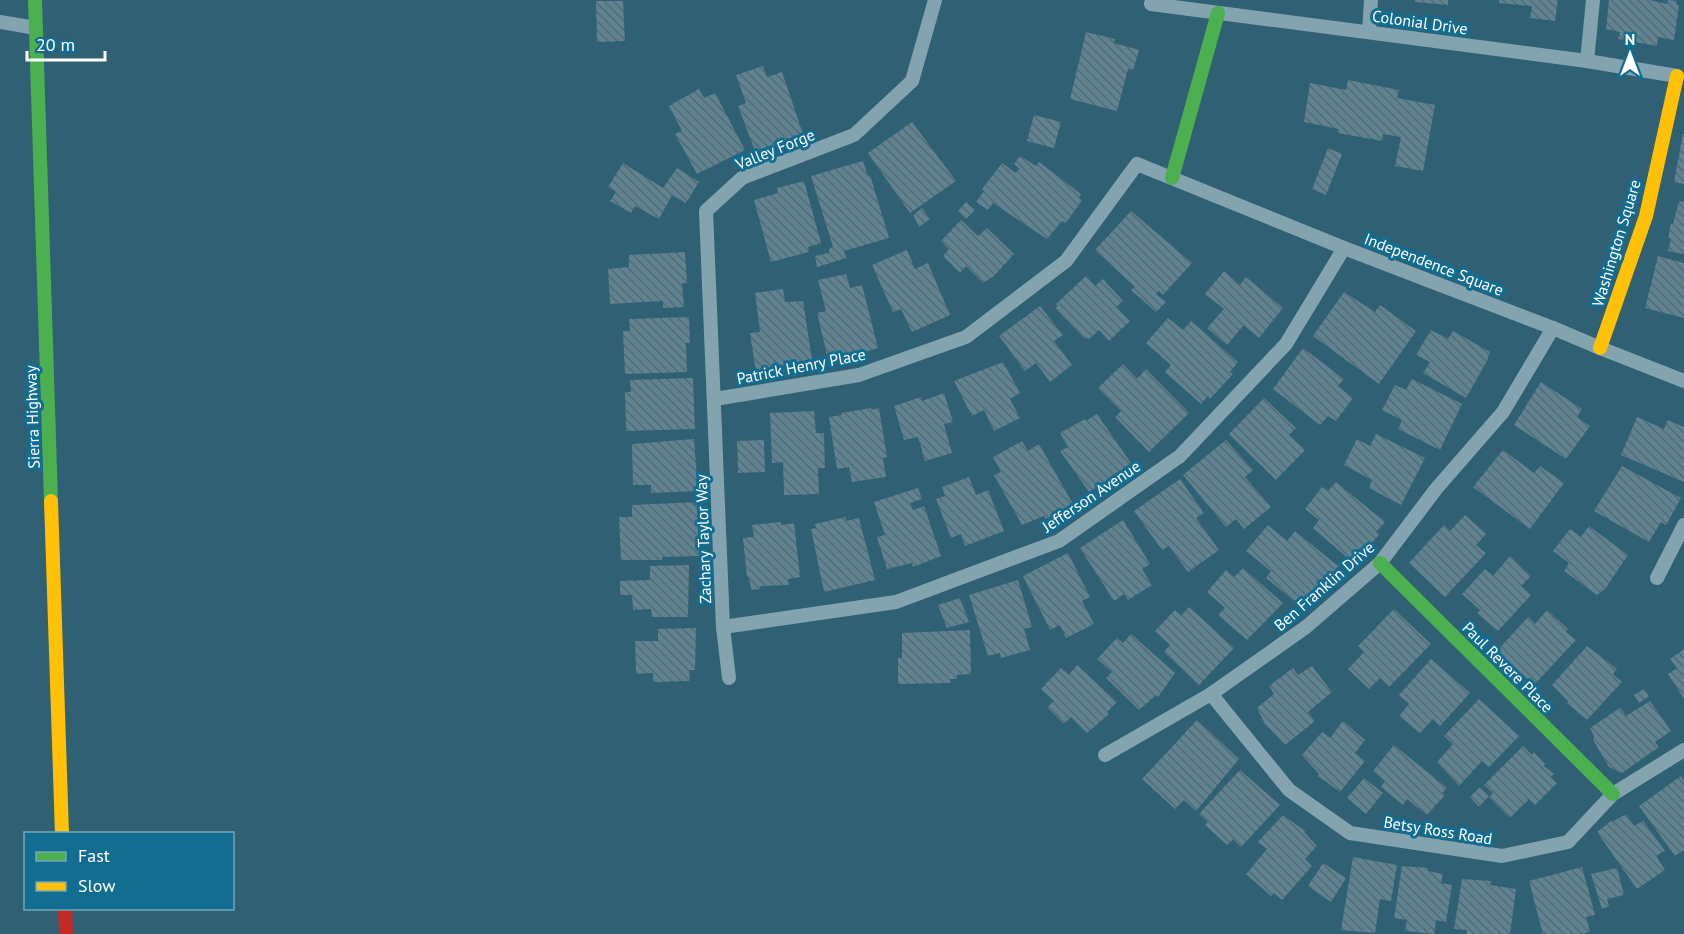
<svg xmlns="http://www.w3.org/2000/svg" width="1684" height="934" font-family="'PT Sans',sans-serif">
<style>
.building{fill:url(#building-back-hatch)}
.lines{fill:none;stroke-linecap:round;stroke-linejoin:round}
.lane{stroke:#83a4af;stroke-width:14}
.fast{stroke:#4caf50;stroke-width:14}
.slow{stroke:#ffc107;stroke-width:14}
.jam{stroke:#c62828;stroke-width:14}
.labels{text-anchor:middle;stroke-width:6;stroke-linejoin:round;paint-order:stroke}
.street-label{font-size:16px;fill:#fff;stroke:#126d90}
</style>
<defs>
<pattern id="building-back-hatch" width="6" height="6" patternUnits="userSpaceOnUse" patternTransform="scale(1.5)"><rect width="6" height="6" fill="#5f8391"/><path d="M-1 5l2 2M0 0l6 6M5-1l2 2" fill="none" stroke="#566a72"/></pattern>
</defs>
<rect width="100%" height="100%" fill="#2f6073"/>
<g class="building">
<polygon points="1415,0 1448,0 1448,5 1415,2"/>
<polygon points="1499,0 1558,0 1555,21 1530,18 1532,6 1499,3"/>
<polygon points="1609,0 1650,0 1667,4 1668,0 1677,1 1677,5 1679,5 1674,40 1658,37 1657,46 1618,39 1620,32 1606,29"/>
<polygon points="596,1 623,1 625,41 597,42"/>
<polygon points="1086,32 1115,39 1114,43 1139,50 1133,70 1128,69 1117,111 1070,99"/>
<polygon points="763,66 767,77 782,72 803,134 755,151 738,106 746,103 736,75"/>
<polygon points="1348,80 1399,90 1397,98 1435,105 1423,171 1395,166 1401,137 1383,134 1382,141 1338,133 1339,129 1304,122 1310,83 1346,90"/>
<polygon points="699,89 704,98 715,93 745,150 697,174 675,134 682,131 669,106"/>
<polygon points="1034,115 1061,122 1054,148 1027,141"/>
<polygon points="912,122 956,181 910,213 868,153"/>
<polygon points="1683,134 1684,134 1684,184 1674,182"/>
<polygon points="1328,148 1342,154 1326,195 1312,189"/>
<polygon points="1020,156 1036,166 1039,162 1081,194 1079,198 1082,200 1066,223 1062,221 1047,239 993,203 988,210 976,202 984,191 982,189 1002,163 1016,173 1019,169 1022,171 1014,164"/>
<polygon points="863,161 868,176 870,175 889,238 844,251 846,258 817,267 815,256 829,253 829,249 833,247 811,176"/>
<polygon points="623,163 663,188 677,168 699,182 686,203 672,195 659,219 635,206 631,213 610,201 616,192 608,187"/>
<polygon points="804,181 821,243 808,247 809,252 771,262 754,200 778,193 777,188"/>
<polygon points="1679,201 1684,202 1684,254 1668,251 1671,239 1668,238 1671,224 1673,224"/>
<polygon points="966,202 975,210 966,219 958,211"/>
<polygon points="922,208 930,219 919,227 913,215"/>
<polygon points="1131,211 1192,263 1163,295 1159,291 1156,294 1166,302 1156,312 1131,290 1135,287 1095,250"/>
<polygon points="961,220 978,236 987,228 1014,254 994,276 983,283 966,266 960,273 943,256 949,249 941,241"/>
<polygon points="907,250 915,269 928,263 950,315 912,332 901,309 893,312 872,265"/>
<polygon points="685,252 687,283 682,283 684,307 663,308 663,301 610,304 608,269 629,267 629,255"/>
<polygon points="1658,256 1684,263 1684,318 1645,308"/>
<polygon points="1224,271 1240,285 1246,277 1283,308 1259,338 1244,325 1227,345 1207,328 1224,309 1205,294"/>
<polygon points="846,274 850,288 862,285 878,348 865,352 866,354 838,361 838,358 828,360 817,313 826,311 818,280"/>
<polygon points="1086,276 1095,286 1103,279 1123,301 1116,307 1130,321 1109,341 1099,330 1089,339 1087,338 1085,339 1055,308 1058,306 1056,304"/>
<polygon points="783,289 785,302 803,301 813,366 793,369 794,371 756,373 750,333 760,332 755,293"/>
<polygon points="1344,292 1375,312 1380,305 1416,331 1379,384 1313,336"/>
<polygon points="1040,306 1063,335 1054,341 1072,365 1050,382 1036,363 1025,371 999,336"/>
<polygon points="689,317 690,343 686,343 687,372 625,374 623,331 630,331 629,319"/>
<polygon points="1168,318 1183,330 1191,321 1238,362 1230,372 1233,374 1210,399 1208,396 1201,404 1165,372 1171,365 1146,343"/>
<polygon points="1431,330 1448,339 1453,331 1490,352 1487,361 1466,398 1423,373 1430,362 1416,355"/>
<polygon points="1303,348 1344,379 1338,386 1353,398 1336,421 1328,416 1320,425 1273,389"/>
<polygon points="1003,362 1020,393 1010,399 1020,418 994,431 984,410 972,416 954,381"/>
<polygon points="1123,364 1137,379 1146,369 1189,413 1149,452 1115,417 1121,411 1098,388"/>
<polygon points="693,378 695,429 626,431 625,392 631,392 630,380"/>
<polygon points="1412,379 1462,404 1440,450 1398,429 1402,420 1382,410 1395,385 1406,390"/>
<polygon points="1541,382 1582,409 1577,417 1590,426 1566,459 1514,425"/>
<polygon points="944,393 953,422 944,424 952,453 925,461 918,437 904,440 894,406 921,397 922,401"/>
<polygon points="1264,398 1296,428 1289,435 1305,450 1276,480 1229,434"/>
<polygon points="871,408 871,410 879,408 887,457 883,458 886,477 852,482 849,467 837,469 829,417 842,415 841,413"/>
<polygon points="814,411 816,433 824,433 825,468 818,468 819,494 784,495 783,462 772,463 770,413"/>
<polygon points="1097,414 1131,463 1121,471 1123,473 1099,488 1097,487 1089,492 1060,451 1068,447 1060,433 1085,419 1086,421"/>
<polygon points="1637,417 1664,429 1668,420 1684,427 1684,482 1621,455"/>
<polygon points="1376,434 1425,458 1401,505 1369,488 1372,480 1344,465 1357,439 1370,446"/>
<polygon points="694,439 698,491 651,493 651,485 633,485 632,444"/>
<polygon points="764,440 765,472 738,473 737,441"/>
<polygon points="1226,440 1253,470 1245,477 1271,507 1244,529 1236,519 1226,527 1183,475"/>
<polygon points="1022,441 1028,451 1039,444 1073,504 1046,519 1044,516 1022,525 994,475 1001,472 993,457"/>
<polygon points="1503,450 1534,473 1540,466 1564,483 1530,529 1473,487"/>
<polygon points="1622,466 1681,498 1666,525 1661,522 1649,542 1594,511"/>
<polygon points="969,477 976,495 988,490 1004,531 965,546 961,534 951,538 936,499 945,496 942,487"/>
<polygon points="1180,479 1204,513 1196,518 1219,550 1188,572 1169,546 1162,550 1134,511"/>
<polygon points="1336,482 1385,522 1376,532 1379,535 1359,556 1357,554 1351,561 1313,528 1319,520 1305,509 1322,487 1328,491"/>
<polygon points="918,488 922,499 910,503 913,510 924,506 941,556 913,567 912,563 887,569 877,537 885,535 874,502"/>
<polygon points="698,502 701,556 662,557 662,560 621,560 619,517 632,517 632,505"/>
<polygon points="1465,515 1486,534 1476,545 1486,553 1445,597 1409,563 1444,525 1450,531"/>
<polygon points="845,517 846,521 859,518 875,580 824,592 811,529 816,528 815,524"/>
<polygon points="1123,520 1150,564 1142,569 1152,585 1128,600 1124,594 1114,601 1080,548"/>
<polygon points="781,522 781,525 794,523 800,577 788,579 789,585 760,586 760,589 751,590 749,577 747,577 743,538 754,537 752,525"/>
<polygon points="1268,525 1287,541 1295,531 1338,566 1303,608 1266,578 1271,571 1246,551"/>
<polygon points="1589,526 1628,555 1605,589 1597,595 1564,571 1569,563 1553,551 1570,529 1581,537"/>
<polygon points="1068,553 1090,597 1082,601 1094,624 1066,638 1060,625 1050,630 1023,576"/>
<polygon points="1510,556 1531,576 1521,586 1531,595 1498,631 1477,613 1480,610 1462,594 1485,569 1493,576"/>
<polygon points="689,565 688,617 652,617 651,609 633,610 632,595 620,595 620,581 650,580 650,566"/>
<polygon points="1243,568 1283,603 1247,640 1218,615 1225,608 1207,592 1226,570 1234,577"/>
<polygon points="1018,580 1032,627 1024,629 1030,650 1001,658 1000,653 988,656 969,595"/>
<polygon points="960,598 969,622 947,628 938,605"/>
<polygon points="1189,607 1234,648 1199,685 1164,652 1170,645 1155,631 1175,610 1181,616"/>
<polygon points="1394,609 1431,644 1389,687 1380,678 1369,689 1348,669 1364,652 1358,646"/>
<polygon points="1547,610 1568,629 1566,632 1576,640 1534,685 1497,651 1528,617 1535,624"/>
<polygon points="696,628 695,670 689,670 690,681 653,682 653,673 636,674 635,641 658,641 658,629"/>
<polygon points="970,630 971,674 957,675 957,679 950,679 950,683 898,684 898,658 902,658 902,633"/>
<polygon points="1131,634 1175,673 1158,697 1156,695 1139,710 1106,678 1112,672 1097,659 1117,638 1123,643"/>
<polygon points="1587,646 1617,669 1613,674 1622,682 1587,720 1567,703 1568,701 1552,685"/>
<polygon points="1684,649 1684,699 1668,674 1677,668 1670,659"/>
<polygon points="1431,659 1470,693 1440,726 1433,719 1420,733 1399,716 1409,704 1399,695"/>
<polygon points="1077,665 1117,702 1107,712 1109,714 1087,733 1071,717 1064,724 1047,707 1054,701 1041,689 1061,668 1069,675"/>
<polygon points="1312,666 1332,692 1308,712 1315,721 1285,745 1265,724 1257,708 1274,694 1269,686 1293,668 1298,675"/>
<polygon points="1644,689 1649,696 1639,703 1634,695"/>
<polygon points="1479,699 1519,736 1489,767 1482,761 1459,786 1437,762 1453,744 1444,736"/>
<polygon points="1650,701 1671,731 1655,742 1659,747 1622,773 1609,767 1593,740 1594,736 1590,728 1620,708 1626,716"/>
<polygon points="1197,720 1239,759 1196,811 1184,800 1175,809 1142,779"/>
<polygon points="1343,721 1365,740 1355,753 1365,761 1340,792 1318,776 1319,774 1302,755 1322,732 1330,738"/>
<polygon points="1394,745 1447,788 1442,793 1445,795 1427,815 1407,799 1403,805 1381,787 1385,781 1373,771"/>
<polygon points="1523,746 1532,755 1534,752 1545,764 1544,766 1554,774 1551,777 1557,783 1535,805 1529,799 1510,818 1489,797 1493,793 1484,785"/>
<polygon points="1240,770 1280,805 1241,847 1233,839 1227,845 1205,825 1208,822 1199,814"/>
<polygon points="1681,776 1684,780 1684,850 1675,856 1639,806"/>
<polygon points="1364,778 1383,793 1366,814 1347,798"/>
<polygon points="1480,787 1489,796 1479,807 1470,797"/>
<polygon points="1626,814 1634,826 1643,821 1665,851 1656,856 1665,870 1637,889 1597,832 1611,821 1612,822"/>
<polygon points="1283,815 1305,831 1304,832 1317,846 1305,859 1312,866 1282,900 1274,893 1271,896 1246,874 1267,849 1258,842"/>
<polygon points="1353,857 1397,865 1391,901 1380,899 1375,933 1341,930"/>
<polygon points="1323,863 1346,878 1331,902 1308,886"/>
<polygon points="1402,866 1428,868 1428,871 1443,874 1441,883 1452,885 1446,922 1436,920 1434,934 1405,931 1407,920 1394,918"/>
<polygon points="1582,867 1595,915 1586,917 1590,932 1581,934 1543,934 1529,881"/>
<polygon points="1617,868 1624,895 1607,899 1609,906 1602,909 1591,874"/>
<polygon points="1462,879 1491,881 1490,885 1516,889 1510,934 1466,934 1467,930 1454,929"/>
</g>
<g class="lines">
<g class="lane">
<polyline points="1152,0 1151,4 1587,61 1677,76"/>
<polyline points="0,22 36,28"/>
<polyline points="1369,32 1371,0"/>
<polyline points="1587,61 1593,0"/>
<polyline points="715,399 859,375 966,337 1066,261 1137,164 1344,248 1553,328 1600,348 1684,381"/>
<polyline points="1657,578 1684,525"/>
<polyline points="723,627 896,602 1059,541 1180,456 1286,344 1344,248"/>
<polyline points="729,678 723,627 706,211 742,178 854,135 912,81 935,0"/>
<polyline points="1211,694 1289,790 1350,833 1502,856 1568,842 1613,794 1684,750"/>
<polyline points="1105,755 1211,694 1306,627 1380,563 1436,489 1503,412 1553,328"/>
</g>
<g class="fast">
<polyline points="35,0 51,501"/>
<polyline points="1172,178 1218,13"/>
<polyline points="1380,563 1613,794"/>
</g>
<g class="slow">
<polyline points="1600,348 1646,216 1677,76"/>
<polyline points="51,501 62,834"/>
</g>
<polyline class="jam" points="65,908 66,934"/>
</g>
<g class="labels">
<g class="street-label">
<text transform="translate(1420 22) rotate(8)" y="6">Colonial Drive</text>
<text transform="translate(775 149) rotate(-22)" y="6">Valley Forge</text>
<text transform="translate(1616 243) rotate(-73)" y="6">Washington Square</text>
<text transform="translate(1434 264) rotate(21)" y="6">Independence Square</text>
<text transform="translate(801 366) rotate(-11)" y="6">Patrick Henry Place</text>
<text transform="translate(32 417) rotate(-92)" y="6">Sierra Highway</text>
<text transform="translate(1091 496) rotate(-34)" y="6">Jefferson Avenue</text>
<text transform="translate(703 539) rotate(-92)" y="6">Zachary Taylor Way</text>
<text transform="translate(1324 586) rotate(-41)" y="6">Ben Franklin Drive</text>
<text transform="translate(1508 667) rotate(45)" y="6">Paul Revere Place</text>
<text transform="translate(1438 830) rotate(9)" y="6">Betsy Ross Road</text>
</g>
</g>
<rect x="24" y="832" width="210" height="78" fill="#126d90" stroke="#71a7bc" stroke-width="1.5"/>
<rect x="36" y="852" width="30" height="9" fill="#4caf50" stroke="#71a7bc" stroke-width="1.5"/>
<text x="78" y="862" font-size="18" fill="#ffffff">Fast</text>
<rect x="36" y="882" width="30" height="9" fill="#ffc107" stroke="#71a7bc" stroke-width="1.5"/>
<text x="78" y="892" font-size="18" fill="#ffffff">Slow</text>
<g transform="translate(1630 54)" stroke="#126d90" stroke-width="4.5" paint-order="stroke">
<path d="M0-4.5L10 22L0 15L-10 22Z" fill="#ffffff"/>
<text y="-9" font-size="16" font-weight="bold" text-anchor="middle" fill="#ffffff">N</text>
</g>
<path d="M27 51v9h78v-9" fill="none" stroke="#ffffff" stroke-width="3"/>
<text x="36" y="51" font-size="18" fill="#ffffff" stroke="#126d90" stroke-width="4.5" paint-order="stroke">20 m</text>
</svg>
